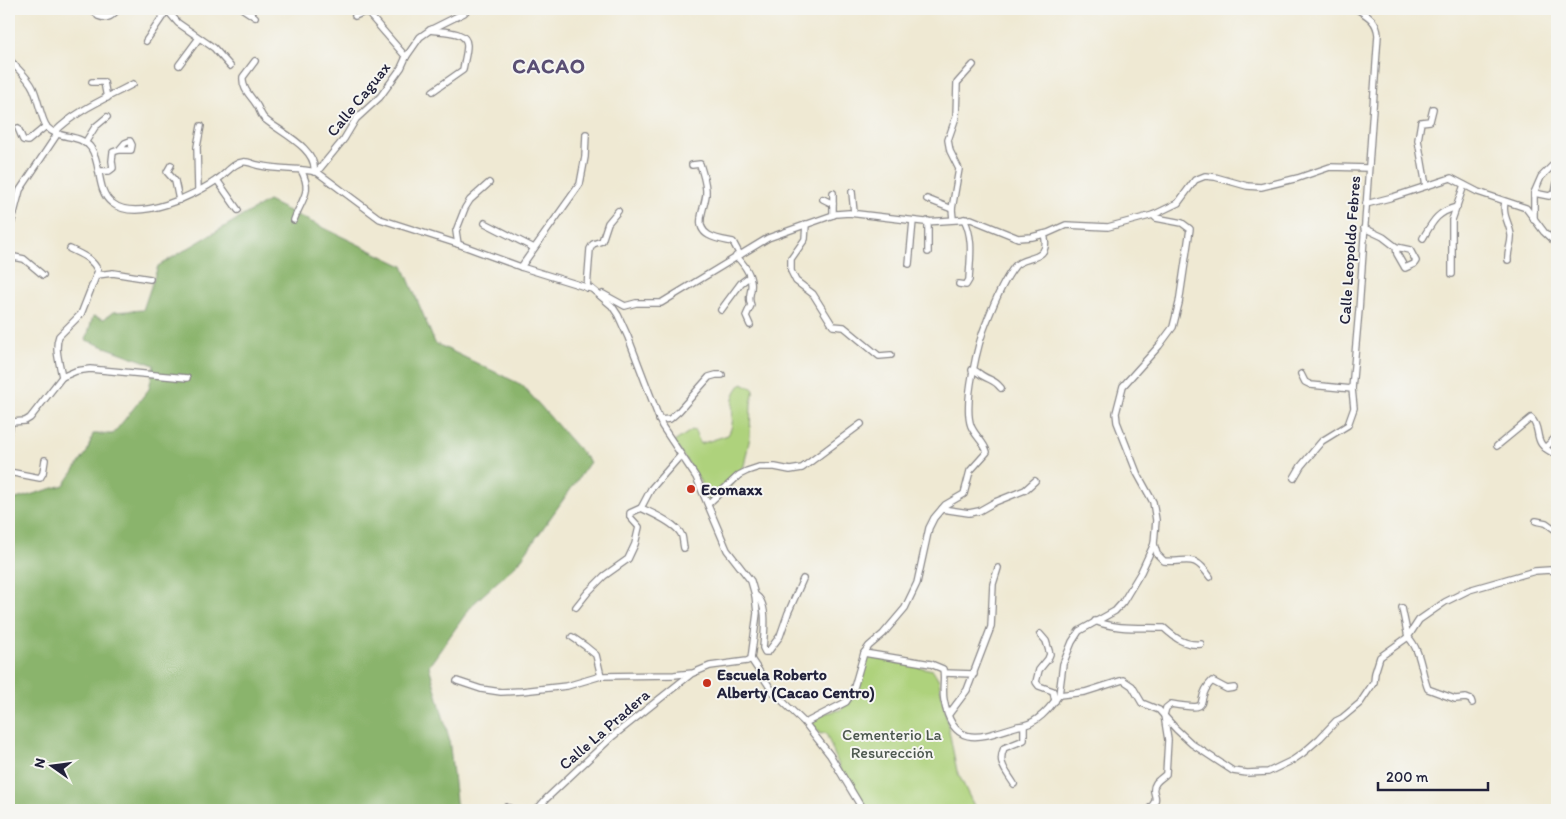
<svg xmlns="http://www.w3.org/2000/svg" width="1566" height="819" font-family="Itim,sans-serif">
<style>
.green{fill:#aed27c;stroke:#687a5c}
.forest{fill:#8ab46c;stroke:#566b54}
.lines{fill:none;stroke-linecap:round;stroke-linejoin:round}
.minor-casing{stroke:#888687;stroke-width:8}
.minor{stroke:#fff;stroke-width:5.5}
.poi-dot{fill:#c8321e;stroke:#f6f6f2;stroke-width:2}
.labels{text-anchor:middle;stroke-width:4;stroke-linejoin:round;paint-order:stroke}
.street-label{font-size:16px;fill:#22223b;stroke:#f6f6f2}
.poi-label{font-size:16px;font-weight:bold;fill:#22223b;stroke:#f6f6f2;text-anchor:start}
.park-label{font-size:16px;fill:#4c574e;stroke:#f6f6f2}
.district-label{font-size:21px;font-weight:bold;letter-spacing:1px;fill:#5a4f74;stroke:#f6f6f2}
</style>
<rect width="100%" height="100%" fill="#f6f6f2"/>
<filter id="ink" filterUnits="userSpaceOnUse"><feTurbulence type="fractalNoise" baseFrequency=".02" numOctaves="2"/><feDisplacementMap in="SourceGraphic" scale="10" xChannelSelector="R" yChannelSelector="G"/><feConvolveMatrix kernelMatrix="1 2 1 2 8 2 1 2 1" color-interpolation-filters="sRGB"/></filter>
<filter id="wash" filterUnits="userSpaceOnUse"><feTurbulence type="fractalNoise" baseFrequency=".0096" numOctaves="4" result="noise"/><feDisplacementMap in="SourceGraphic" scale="20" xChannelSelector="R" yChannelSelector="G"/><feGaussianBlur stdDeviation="1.12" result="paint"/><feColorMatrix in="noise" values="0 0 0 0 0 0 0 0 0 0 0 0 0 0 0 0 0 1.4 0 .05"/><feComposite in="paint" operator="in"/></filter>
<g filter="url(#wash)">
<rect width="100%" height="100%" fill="#efe9d3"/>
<g class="green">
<path d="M742 383 754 389 751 404 750 437 744 466 729 488 710 505 699 479 674 442 692 430 695 431 700 444 728 435C739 417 724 401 742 383Z"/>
<polygon points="866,656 933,670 939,680 957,771 976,810 867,810 841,771 826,733 820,734 811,722 826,713 840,710 850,702 857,689"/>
</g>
<polygon class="forest" points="268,201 403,266 435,343 522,385 590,462 519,562 472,605 429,666 449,738 457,810 9,810 9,501 64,485 87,452 93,434 113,434 149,389 154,365 86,340 93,316 104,319 113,312 143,310 158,266"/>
</g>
<g filter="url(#ink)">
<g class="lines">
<g class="minor-casing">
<g id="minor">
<path d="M93 9 98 16C108 20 112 16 118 9"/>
<polyline points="166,9 178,23 214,48 230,66"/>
<polyline points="243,9 255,17"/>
<polyline points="367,12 406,57"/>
<polyline points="355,16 371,9"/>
<path d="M430 30C441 32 467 30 467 45 467 53 464 62 463 70L433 91"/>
<polyline points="1557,31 1554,37 1557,38"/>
<polyline points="146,41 167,10"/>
<path d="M9 59C16 68 28 77 33 88 38 98 41 119 47 127 58 140 80 133 91 148 102 164 96 191 112 203 137 223 196 195 218 179 226 174 233 163 243 162 247 161 253 164 257 165 277 170 297 168 317 172L380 219 458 244 521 267 592 289 612 306 618 315 628 337 662 426 696 477 727 550 751 581 755 595 757 613 751 659 773 692 805 723 830 755 863 810"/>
<path d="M255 61 243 77C242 89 250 95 256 104 260 109 260 116 266 120 280 132 318 149 314 172"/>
<polyline points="179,65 199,38"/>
<polyline points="92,82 104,82 107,98"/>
<polyline points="18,128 23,140 28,141 46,126"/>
<path d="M55 132C75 111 107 98 133 84"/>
<polyline points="85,143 95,127 107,117"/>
<polyline points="171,165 167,172 175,181 179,200"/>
<path d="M692 165 700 164C703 175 707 184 706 195 705 203 702 210 701 218 698 237 718 239 733 242L740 255"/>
<polyline points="99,171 109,171 113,168 112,161 113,152 119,150 131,150 132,145 130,141 125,143 119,150"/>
<polyline points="317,172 344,139 356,119 380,97 401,68 406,57 420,37 430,30 464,13 468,9"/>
<polyline points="217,180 238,210"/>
<polyline points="1426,186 1418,140 1421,122 1430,121 1433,109"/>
<polyline points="198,190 197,147 201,126"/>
<polyline points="852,192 854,213"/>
<polyline points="1534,193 1549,196 1555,193 1557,183"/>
<polyline points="823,199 833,204"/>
<polyline points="927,199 952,209"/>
<path d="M1505 202C1502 215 1509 222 1511 235 1512 243 1507 251 1508 260"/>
<polyline points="1366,204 1393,197 1451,178 1478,192 1526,208 1544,232 1557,244"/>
<polyline points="833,215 833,193"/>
<polyline points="953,219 952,209 959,169 950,151 948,140 956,117 957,83 973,65"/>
<path d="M294 220C302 198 313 192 301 170"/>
<polyline points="1534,220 1534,193 1541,177 1557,161"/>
<polyline points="485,223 534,248"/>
<polyline points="806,224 805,239 791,259 791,271 796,281 813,294 833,326 844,327 879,356 891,355"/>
<polyline points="1364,228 1383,237 1396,247 1410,250 1416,261 1414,264 1405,268 1397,254 1396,247"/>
<polyline points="9,232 20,190 58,133"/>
<path d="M1423 238C1433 221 1437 212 1457 207"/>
<polyline points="458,244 456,231 465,208 470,200 489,183"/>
<polyline points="928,252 928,221"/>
<polyline points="9,256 24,259 43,275"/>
<path d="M736 256C745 265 753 276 751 289 750 296 748 299 751 305L746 316 750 325"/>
<polyline points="909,264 913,221"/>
<polyline points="521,267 580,184 585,157 586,134"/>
<polyline points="1452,274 1452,220 1464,185"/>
<polyline points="97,275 113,273 150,279"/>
<path d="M959 284 966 285 969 280C970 258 974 239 964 219"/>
<polyline points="587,288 590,249 593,244 602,241 608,223 618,211"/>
<polyline points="603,294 625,306 636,303 661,303 768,238 836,214 849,213 925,222 971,219 1018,238 1032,237 1048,233 1066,225 1108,227 1153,215 1178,203 1195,180 1205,176 1215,177 1247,186 1261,187 1298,178 1330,167 1368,168"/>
<polyline points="721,310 741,283 749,277"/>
<path d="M972 370C978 371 978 373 983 376 991 381 994 379 1001 388"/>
<polyline points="1301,374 1305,382 1311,385 1352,389"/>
<polyline points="62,377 76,371 90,369 187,378"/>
<path d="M9 419 11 422 25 421 30 418 62 377C60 364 54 349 59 336L81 314 98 271C92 258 82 255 70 249"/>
<polyline points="659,420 670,419 679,411 709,377 716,375 722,375"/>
<polyline points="9,431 11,422"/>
<path d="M1497 446 1531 418C1544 431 1529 443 1557 455"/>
<polyline points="1545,448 1557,436"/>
<polyline points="9,472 40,478 43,473 45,460"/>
<path d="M1294 478 1301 466 1322 441 1348 425 1354 408 1352 389 1359 310 1378 35C1377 21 1368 16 1357 9"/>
<polyline points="708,504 739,475 747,471 759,467 775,467 790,470 802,468 861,424"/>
<path d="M641 508C652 513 678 524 682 536 683 540 683 544 684 548"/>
<polyline points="942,509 969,513 979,511 995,502 1025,490 1035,481"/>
<polyline points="1536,521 1546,523 1557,531"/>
<path d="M1154 544 1157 554 1164 561C1188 563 1193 552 1210 577"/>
<path d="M755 595C769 602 764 634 763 648L765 652H768L780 636 788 613 803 579"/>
<polyline points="576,607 588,592 604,576 628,559 635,544 639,527 630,517 630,513 641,508 651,489 681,455"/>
<path d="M1402 608 1408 637C1421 650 1421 672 1428 689L1455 699 1466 698 1471 700 1472 703"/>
<path d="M1095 621C1117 630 1140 627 1164 628 1175 638 1185 646 1201 644"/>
<polyline points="1040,634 1046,641 1050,654 1048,659 1039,670 1036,682 1039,686 1053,691 1055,701"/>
<polyline points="572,637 585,646 596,655 601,676"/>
<path d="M864 653 931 664 943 669C945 679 942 690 944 700 953 751 982 737 1018 726 1036 726 1050 708 1059 695L1085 692 1123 680 1132 686 1142 703 1159 710 1176 729 1192 744 1233 771 1247 773 1268 772 1293 760 1303 753 1320 738 1336 721 1342 718 1360 703 1374 682 1375 673 1380 657 1408 637 1419 620 1445 602 1469 590 1535 571 1550 570 1557 572"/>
<polyline points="944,673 974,674"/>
<polyline points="457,681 481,689 501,692 522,691 567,686 601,676 674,675 693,673 710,666 747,661 751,659"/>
<polyline points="1059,695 1063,664 1072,642 1079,631 1115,611 1123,602 1141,572 1154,544 1156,520 1153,502 1137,473 1117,422 1116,413 1123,386 1159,346 1173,327 1179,303 1190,229 1182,223 1156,218 1153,215"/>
<polyline points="949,714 967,690 991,627 993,584 998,568"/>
<path d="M805 723 846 702 853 691 864 653 869 646 883 634 905 608 917 583 929 528 934 518 945 505 964 494 970 471 987 452C984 442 975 436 971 426 963 404 978 342 987 321 994 303 1003 281 1015 266 1024 255 1052 263 1044 234"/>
<path d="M1014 784C1006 771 997 763 1004 748L1024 740V726"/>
<polyline points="506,807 515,810"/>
<polyline points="536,810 542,804"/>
<polyline points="544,810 542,804 546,799 613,736 691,674"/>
<path d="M1148 810C1164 795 1148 795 1156 783 1158 780 1163 777 1166 774L1168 740 1164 715 1166 708 1171 704C1218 712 1191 702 1212 681L1227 689 1234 688"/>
</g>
</g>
<use href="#minor" class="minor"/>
</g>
</g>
<g class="poi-dot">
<circle cx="691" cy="489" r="5"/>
<circle cx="707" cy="683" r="5"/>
</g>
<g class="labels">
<g class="street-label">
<text transform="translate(358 99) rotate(-51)" y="6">Calle Caguax</text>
<text transform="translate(1349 250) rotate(-86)" y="6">Calle Leopoldo Febres</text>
<text transform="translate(604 729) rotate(-41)" y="6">Calle La Pradera</text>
</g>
<g class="poi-label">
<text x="701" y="495">Ecomaxx</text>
<text x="717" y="680">Escuela Roberto<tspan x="717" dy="18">Alberty (Cacao Centro)</tspan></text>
</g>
<g class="park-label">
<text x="892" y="740">Cementerio La<tspan x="892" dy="18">Resurección</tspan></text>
</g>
<g class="district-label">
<text x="549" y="73">CACAO</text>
</g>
</g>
<rect width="1566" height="819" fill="none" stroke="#f6f6f2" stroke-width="30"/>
<g transform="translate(52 766) rotate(284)" stroke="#f6f6f2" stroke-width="4" paint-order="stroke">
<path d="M0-4L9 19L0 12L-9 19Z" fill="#22223b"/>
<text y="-8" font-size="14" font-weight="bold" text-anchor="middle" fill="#22223b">N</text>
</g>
<path d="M1378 782v8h110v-8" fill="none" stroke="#22223b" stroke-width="2.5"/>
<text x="1386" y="782" font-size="15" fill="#22223b" stroke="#f6f6f2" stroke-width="4" paint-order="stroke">200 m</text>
</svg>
